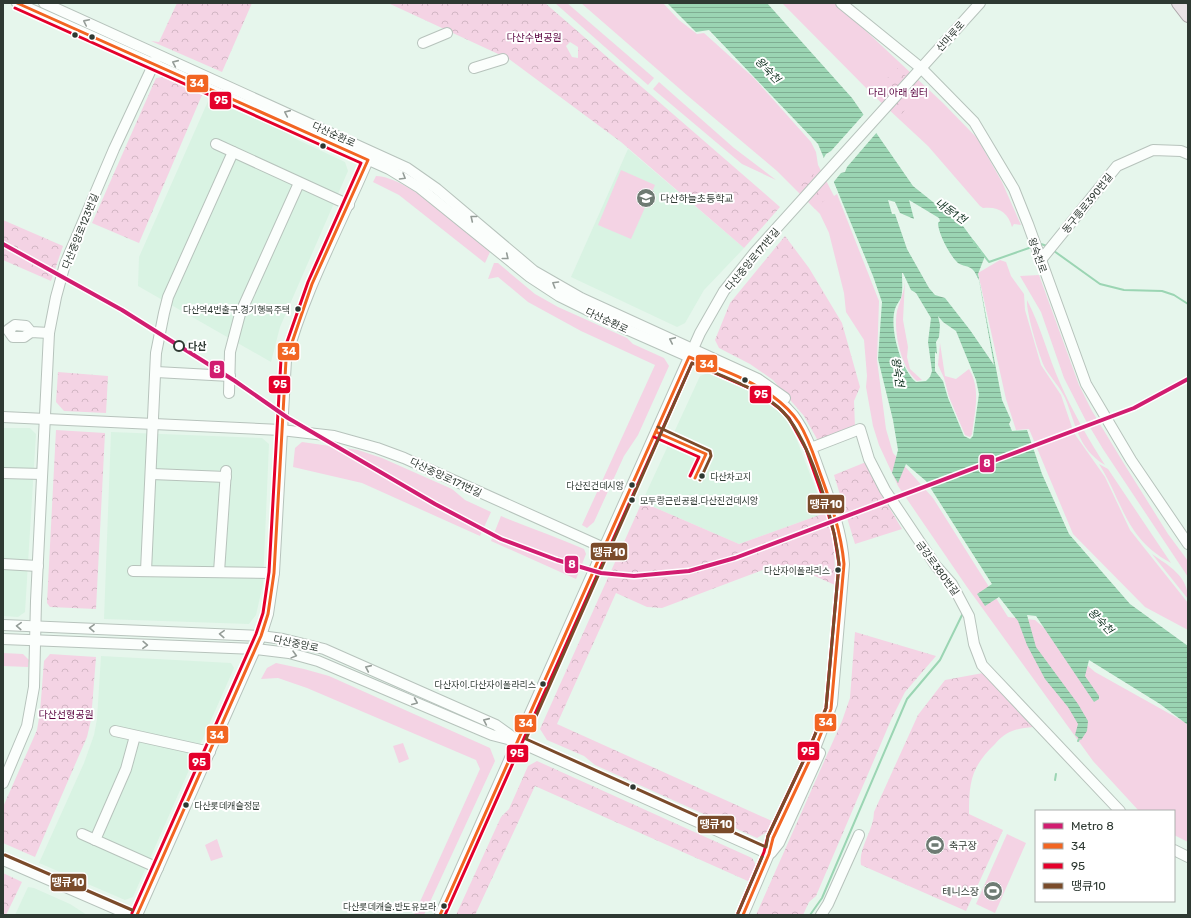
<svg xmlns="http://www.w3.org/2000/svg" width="1191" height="918" font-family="Rubik,'Noto Sans KR',sans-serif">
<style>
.built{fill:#d9f3e3}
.green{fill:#f4d3e4}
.forest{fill:url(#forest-crowns);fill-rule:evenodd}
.water{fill:url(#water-rules);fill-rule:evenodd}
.pier{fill:#e6f6ec}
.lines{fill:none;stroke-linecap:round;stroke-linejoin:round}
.stream{stroke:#9bd5b3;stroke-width:2}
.minor-casing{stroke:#b7c3bc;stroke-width:12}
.major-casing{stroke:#aca6a9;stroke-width:14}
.minor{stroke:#fbfefc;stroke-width:10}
.major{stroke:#e9e3e6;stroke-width:12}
.bus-1-casing{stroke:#fff;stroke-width:6}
.bus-2-casing{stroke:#fff;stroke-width:6}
.bus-3-casing{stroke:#fff;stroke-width:6}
.bus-1{stroke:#f26522;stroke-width:3}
.bus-2{stroke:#e4002b;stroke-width:3}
.bus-3{stroke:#7a4b2a;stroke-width:3}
.metro-1-casing{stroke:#fff;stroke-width:7}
.metro-1{stroke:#d11d70;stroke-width:4}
.oneway{stroke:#949c97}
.bus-dot{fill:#2e3932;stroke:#fff;stroke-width:1.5}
.stop-dot{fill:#fff;stroke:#2e3932;stroke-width:2}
.labels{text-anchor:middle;stroke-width:4;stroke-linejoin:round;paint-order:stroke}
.bus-label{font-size:9px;fill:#2e3932;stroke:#fff;text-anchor:end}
.street-label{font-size:10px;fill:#2e3932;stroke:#fff}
.park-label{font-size:10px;fill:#59033f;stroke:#fff}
.poi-label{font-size:10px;fill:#2e3932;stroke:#fff;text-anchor:start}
.stop-label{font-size:10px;font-weight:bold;fill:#2e3932;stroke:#fff;text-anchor:start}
.water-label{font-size:11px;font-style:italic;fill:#103120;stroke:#fff}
.line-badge{stroke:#fff;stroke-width:1.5}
.badge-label{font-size:11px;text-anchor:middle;font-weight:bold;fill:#fff}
</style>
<defs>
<pattern id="forest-crowns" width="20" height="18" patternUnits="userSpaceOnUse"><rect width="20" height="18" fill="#f4d3e4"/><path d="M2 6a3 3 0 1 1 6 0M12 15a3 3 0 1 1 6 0" fill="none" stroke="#d2b6c4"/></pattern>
<pattern id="water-rules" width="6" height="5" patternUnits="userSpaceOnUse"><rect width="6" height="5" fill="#9bd5b3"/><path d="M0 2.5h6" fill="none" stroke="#7fae92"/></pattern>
</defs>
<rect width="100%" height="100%" fill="#e6f6ec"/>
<g class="built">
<polygon points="209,99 284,131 296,139 345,162 348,171 280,327 271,362 138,286 139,257"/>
<polygon points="628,149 744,248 704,290 685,323 677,327 571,277"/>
<polygon points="711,372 753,391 765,399 780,412 793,430 825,513 739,544 642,502 700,376"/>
<polygon points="3,428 30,428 36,434 25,612 18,617 3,616"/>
<polygon points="111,432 262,438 269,444 263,584 256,615 249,624 104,619"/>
<polygon points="101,656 231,663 234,668 133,897 125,900 39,863 84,763 94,735 97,719"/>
<polygon points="28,887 34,888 70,904 87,915 15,915"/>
</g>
<g class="green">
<polygon points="555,3 567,3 654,78 648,85"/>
<polygon points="581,3 663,3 679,20 697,34 704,33 754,78 811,142 816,152 818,165 834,196 837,194 879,301 877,360 886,429 893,453 933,498 1008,617 1035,620 1095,672 1188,724 1188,842 1174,835 1174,811 1139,811 1093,761 967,587 898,486 879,445 873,426 866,387 867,376 864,340 846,312 844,293 829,233 820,214 777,171 688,96"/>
<path d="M782 3H836L943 103 977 138 1002 182 1021 225 1014 224 1012 227C1008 212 998 206 983 208L980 206 928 146 872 94Z"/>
<polygon points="659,82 734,148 776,180 742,164 653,89"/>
<polygon points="621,170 655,185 631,239 598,225"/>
<path d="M376 176C409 177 464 230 490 252L485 263 399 195 373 182Z"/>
<polygon points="1000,260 1006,262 1011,276 1024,294 1025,310 1041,365 1061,395 1074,433 1105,477 1130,530 1188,603 1188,630 1145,607 1073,534 1029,429 1016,430 1006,399 978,273"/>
<polygon points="494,263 498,263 535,294 558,307 627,338 633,344 664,358 669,366 638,435 624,456 594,522 587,528 582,525 655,365 581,331 528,302 498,277 488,279"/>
<polygon points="1039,275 1079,385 1092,411 1126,467 1168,534 1188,561 1188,577 1103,449 1085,419 1064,378 1041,312 1020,276"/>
<path d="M905 281 903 320 908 347 907 357 910 369 922 380 917 381C901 368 893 331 897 311 900 301 904 292 905 281Z"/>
<path d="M1027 300C1041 327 1048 356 1060 383 1073 412 1088 439 1105 465 1078 449 1076 424 1065 398 1060 387 1051 378 1045 368 1039 356 1026 312 1027 300Z"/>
<path d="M940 343 945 376 956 379 969 369C981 389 975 411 972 434L970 437 965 435 949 397 944 378 938 365Z"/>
<polygon points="302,442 358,450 382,458 452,489 465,500 491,512 480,536 362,483 293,467 295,448"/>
<path d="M1099 464 1108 469 1171 563C1125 538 1124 504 1099 464Z"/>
<path d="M501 516C529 528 557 537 584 549L586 554 576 579 491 541Z"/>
<path d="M1152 554C1169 566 1188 576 1188 599Z"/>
<polygon points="3,653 23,654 29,660 28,667 3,666"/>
<polygon points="276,663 304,669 329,676 490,748 495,761 424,915 414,915 480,769 476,760 307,688 278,678 261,679 267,668"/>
<polygon points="403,743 409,759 399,763 393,746"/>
<polygon points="1007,834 1026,843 995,913 976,904"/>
<polygon points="217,839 223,857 211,861 205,845"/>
</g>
<g class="forest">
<polygon points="177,3 252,3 222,72 151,41 159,42"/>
<path d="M388 3H545L780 207 744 248 621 142 509 59ZM570 42 578 47V58L572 57 566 46Z"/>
<polygon points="896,67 921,90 901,115 875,94"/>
<polygon points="163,77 202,95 139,243 92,223 156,78"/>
<polygon points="813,174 831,194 815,209 797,189"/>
<polygon points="3,220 63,246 51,281 3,260"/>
<polygon points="785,236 809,268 842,323 860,387 854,401 855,427 821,440 817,439 804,416 773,380 750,364 719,348 715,340 730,303"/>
<polygon points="58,372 108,376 106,413 64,411 56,402"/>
<polygon points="56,430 105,433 96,609 50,607 47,603"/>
<polygon points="866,462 877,487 902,529 855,544 834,475"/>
<path d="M642 502 739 544 825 513C835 537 835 559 835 585L790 565 773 566 662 608 647 607 616 593 557 724 772 821 767 832 757 838 595 765 584 756 547 740 540 729Z"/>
<polygon points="855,632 936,656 905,692 891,720 816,896 809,902 803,915 756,915 842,721 850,698"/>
<polygon points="50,654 96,657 91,720 87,737 35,857 3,843 3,807 37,730 40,712 44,661"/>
<path d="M983 673 1033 727C1027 728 1020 728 1015 730 1007 732 1000 738 995 744 971 767 969 782 969 814L1003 830 966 911 861 865C858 848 874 830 874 812L918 715 945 680Z"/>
<path d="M537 761 752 858C759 867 754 873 750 882L535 786 475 915H456L501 817 509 809 528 766Z"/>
<polygon points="3,873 22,882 6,915 3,915"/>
</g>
<path class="water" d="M667 3H767L852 98 913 186 963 226 985 256 978 274 1002 400 1011 420 1009 424 1012 431 1027 430 1042 474 1069 534 1130 604 1188 646V725L1160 704 1089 660 1085 676 1099 696V699L1094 702 1036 616 1027 615 1036 647 1078 704 1088 721 1087 731 1081 740 1075 735 1078 724 1068 707 1045 679 1027 645 1018 621 999 597 985 606 977 594 992 584 926 481 906 464 898 483 892 473 898 450 893 420 878 359 882 302 873 276 818 144 709 30 696 32ZM888 200 895 202 900 213 914 219 909 200 939 218 940 221 938 223C938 233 950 256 958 263 962 266 969 266 972 269 975 271 977 277 979 280L994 365 970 330 945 298 935 295 929 288 907 249 895 214H892ZM902 273H903L911 290 916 293 931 318 928 342 932 371 930 377 926 381 916 382C901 370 889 328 895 309 896 305 899 302 901 298 903 290 902 281 902 273ZM938 316 943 322 956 331 976 380 979 394 973 436 970 439 964 436 948 398 943 381 935 371V352L937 354 936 342 939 337 940 325Z"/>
<polygon class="pier" points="865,113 878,131 847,167 845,172 841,173 832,184 822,161 826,154 831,151"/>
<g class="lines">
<g class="stream">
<polyline points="973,241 989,262 1029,248"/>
<polyline points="1041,244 1047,246"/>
<polyline points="1054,251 1100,284 1124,290 1162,291 1174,295 1188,304"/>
<polyline points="1078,741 1079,739"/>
<polyline points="1055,780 1056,774"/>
<polyline points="810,915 822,898 907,699 940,660 963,613"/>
</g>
<g class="minor-casing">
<g id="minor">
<path d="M17 3 389 169 420 188 530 277 559 296 626 329 755 386C769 393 783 403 793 415 806 432 813 453 820 473 831 503 842 532 844 564L832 704 814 751 773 838 769 854 743 915"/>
<polyline points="44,3 407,168 437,189 534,271 581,298 758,379 785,398"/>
<polyline points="841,3 921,68 974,122 1014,189 1028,224 1086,384 1131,460 1188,544"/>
<polyline points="423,43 447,33"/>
<polyline points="474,68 503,59"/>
<polyline points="216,144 349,205"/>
<polyline points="1040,261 1117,166 1153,150 1181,151 1188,154"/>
<polyline points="31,332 26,326 15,325 8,330 13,337 24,337 31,332 49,333"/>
<polyline points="156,372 230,376"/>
<polyline points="229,393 230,352 240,314 299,183"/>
<polyline points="3,417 281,430 334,436 377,448 404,458 604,548"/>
<polyline points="811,448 860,429 869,459 885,490 936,566 952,584 969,616 974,644 982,665 1120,811"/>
<polyline points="3,473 42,474"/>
<polyline points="152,474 226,477"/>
<polyline points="3,564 38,566"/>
<polyline points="133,571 274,573"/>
<polyline points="146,571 156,353 164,313 168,297 233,152"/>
<polyline points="219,572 226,471"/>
<polyline points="3,625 261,636 283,639 324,649 496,725 514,738"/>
<polyline points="3,639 256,649 289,653 318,661 492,735 519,742 769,854"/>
<polyline points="115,731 210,752"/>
<polyline points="3,783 27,726 34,687 36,601 49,333 56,297 65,264 114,149 156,59"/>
<polyline points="82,834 158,868"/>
<polyline points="95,840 126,769 135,736"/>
<polyline points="1174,850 1188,857"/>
<polyline points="771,853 779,843 820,753"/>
<polyline points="3,860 130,915"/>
<path d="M137 915 261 636 268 614 274 573 286 360C304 291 340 226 368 160"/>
<polyline points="440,915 700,333 724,291 755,252 980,3"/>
<polyline points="821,915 828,904 859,835"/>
</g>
</g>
<g class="major-casing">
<polyline id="major" points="1178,3 1188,16"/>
</g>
<use href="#minor" class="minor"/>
<use href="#major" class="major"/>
<g class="bus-1-casing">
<g id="bus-1">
<polyline points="17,3 368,160 312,284 286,360 274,573 268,614 261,636 137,915"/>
<polyline points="656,432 706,454 695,478"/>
<path d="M440 915 689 357C717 368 747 378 771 395 782 403 792 412 799 423 809 439 814 456 820 473 831 503 841 532 844 564L831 709 814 751 773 838 769 854 743 915"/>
</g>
</g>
<g class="bus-2-casing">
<g id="bus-2">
<polyline points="15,8 361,163 308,282 281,359 269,572 263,613 256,634 132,913"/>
<polyline points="654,437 699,457 690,476"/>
<polyline points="445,915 692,363 756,391 779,408 789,418 806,449 825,503 834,533 839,564 826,708 809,749 768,836 764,852 738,913"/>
</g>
</g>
<g class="bus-3-casing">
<g id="bus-3">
<path d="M692 363C721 376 754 386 778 407 809 433 835 524 839 564L826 708 809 749 768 836 766 847 526 739Z"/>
<polyline points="658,427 710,451 711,456 700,480"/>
<polyline points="5,855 132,910"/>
<polyline points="738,913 762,857"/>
</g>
</g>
<use href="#bus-1" class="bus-1"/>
<use href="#bus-2" class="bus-2"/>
<use href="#bus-3" class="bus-3"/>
<g class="metro-1-casing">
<polyline id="metro-1" points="3,244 122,310 235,381 288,418 435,504 501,539 557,560 601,573 634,576 689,571 735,558 1134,408 1188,379"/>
</g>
<use href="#metro-1" class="metro-1"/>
</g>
<defs><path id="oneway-chevron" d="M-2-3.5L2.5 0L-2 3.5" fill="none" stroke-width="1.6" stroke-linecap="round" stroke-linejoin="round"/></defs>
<g class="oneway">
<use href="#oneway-chevron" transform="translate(86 22) rotate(-154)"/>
<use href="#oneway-chevron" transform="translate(175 63) rotate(-156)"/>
<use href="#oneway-chevron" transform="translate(287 113) rotate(-156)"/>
<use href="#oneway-chevron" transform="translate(403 177) rotate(31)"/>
<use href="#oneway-chevron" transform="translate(473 218) rotate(-141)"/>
<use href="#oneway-chevron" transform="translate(506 257) rotate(39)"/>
<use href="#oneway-chevron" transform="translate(555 284) rotate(-149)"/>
<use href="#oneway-chevron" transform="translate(672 340) rotate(-155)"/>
<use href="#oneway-chevron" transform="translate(19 626) rotate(-177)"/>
<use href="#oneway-chevron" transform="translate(92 628) rotate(-178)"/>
<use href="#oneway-chevron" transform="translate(222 634) rotate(-177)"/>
<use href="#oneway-chevron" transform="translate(145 645) rotate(2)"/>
<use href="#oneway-chevron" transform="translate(294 655) rotate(15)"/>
<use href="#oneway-chevron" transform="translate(368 668) rotate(-156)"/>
<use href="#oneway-chevron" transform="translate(415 702) rotate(23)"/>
<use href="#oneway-chevron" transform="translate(486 721) rotate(-156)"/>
</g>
<defs>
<g id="school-disc" transform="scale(1)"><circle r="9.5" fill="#6e7b73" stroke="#fff"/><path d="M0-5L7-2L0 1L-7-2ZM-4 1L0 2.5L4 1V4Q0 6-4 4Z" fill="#fff"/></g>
<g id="stadium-disc" transform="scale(1)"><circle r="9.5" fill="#6e7b73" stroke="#fff"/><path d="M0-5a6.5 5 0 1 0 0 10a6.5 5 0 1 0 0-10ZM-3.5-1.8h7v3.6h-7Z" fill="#fff"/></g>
</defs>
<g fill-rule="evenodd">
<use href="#school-disc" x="646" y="198"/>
<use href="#stadium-disc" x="935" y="845"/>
<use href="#stadium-disc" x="993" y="891"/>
</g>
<g class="bus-dot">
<circle cx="75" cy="35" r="3.5"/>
<circle cx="92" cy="37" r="3.5"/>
<circle cx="323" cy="146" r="3.5"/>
<circle cx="298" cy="309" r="3.5"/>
<circle cx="745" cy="380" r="3.5"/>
<circle cx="702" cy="476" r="3.5"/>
<circle cx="632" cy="485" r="3.5"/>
<circle cx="632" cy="500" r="3.5"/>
<circle cx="838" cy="570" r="3.5"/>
<circle cx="543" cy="684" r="3.5"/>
<circle cx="633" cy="787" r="3.5"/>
<circle cx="186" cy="805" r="3.5"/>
<circle cx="444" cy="906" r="3.5"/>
</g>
<circle class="stop-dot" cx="179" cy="346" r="5"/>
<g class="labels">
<g class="bus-label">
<text x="290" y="313">다산역4번출구.경기행복주택</text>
<text x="710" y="480" text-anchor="start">다산차고지</text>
<text x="624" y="489">다산진건데시앙</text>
<text x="640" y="504" text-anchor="start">모두랑근린공원.다산진건데시앙</text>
<text x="830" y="574">다산자이폴라리스</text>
<text x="536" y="688">다산자이.다산자이폴라리스</text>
<text x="194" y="809" text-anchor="start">다산롯데캐슬정문</text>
<text x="436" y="910">다산롯데캐슬.반도유보라</text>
</g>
<g class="street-label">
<text transform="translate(950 36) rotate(-48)" y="4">산마루로</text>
<text transform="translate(334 134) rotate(24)" y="4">다산순환로</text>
<text transform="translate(1087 203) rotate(-51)" y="4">동구릉로390번길</text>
<text transform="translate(80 231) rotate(-68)" y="4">다산중앙로123번길</text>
<text transform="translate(1038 255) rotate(71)" y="4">왕숙천로</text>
<text transform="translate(752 259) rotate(-50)" y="4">다산중앙로171번길</text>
<text transform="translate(607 320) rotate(25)" y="4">다산순환로</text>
<text transform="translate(446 477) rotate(25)" y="4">다산중앙로171번길</text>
<text transform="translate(938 568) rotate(54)" y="4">금강로380번길</text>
<text transform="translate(296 643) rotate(12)" y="4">다산중앙로</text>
</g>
<g class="park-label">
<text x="534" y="41">다산수변공원</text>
<text x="898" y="96">다리 아래 쉼터</text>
<text x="66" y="718">다산선형공원</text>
</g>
<g class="poi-label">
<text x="660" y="202">다산하늘초등학교</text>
<text x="949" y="849">축구장</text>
<text x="979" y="895" text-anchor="end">테니스장</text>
</g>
<g class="stop-label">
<text x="188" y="350">다산</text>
</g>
<g class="water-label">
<text transform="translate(768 70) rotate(46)" y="4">왕숙천</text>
<text transform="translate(951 211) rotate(35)" y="4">내동1천</text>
<text transform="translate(898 372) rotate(81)" y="4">왕숙천</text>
<text transform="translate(1101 621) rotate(46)" y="4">왕숙천</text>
</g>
</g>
<g class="line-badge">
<rect x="186" y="74" width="23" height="19" rx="4" fill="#f26522"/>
<rect x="209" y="91" width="23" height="19" rx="4" fill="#e4002b"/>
<rect x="277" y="342" width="23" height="19" rx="4" fill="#f26522"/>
<rect x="695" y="354" width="23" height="19" rx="4" fill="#f26522"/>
<rect x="209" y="360" width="16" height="19" rx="4" fill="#d11d70"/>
<rect x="268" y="375" width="23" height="19" rx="4" fill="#e4002b"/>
<rect x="749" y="385" width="23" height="19" rx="4" fill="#e4002b"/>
<rect x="979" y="454" width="16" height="19" rx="4" fill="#d11d70"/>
<rect x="807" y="494" width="38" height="20" rx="4" fill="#7a4b2a"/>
<rect x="590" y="542" width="38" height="19" rx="4" fill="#7a4b2a"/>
<rect x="564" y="555" width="15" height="19" rx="4" fill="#d11d70"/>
<rect x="814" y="713" width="23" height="19" rx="4" fill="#f26522"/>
<rect x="514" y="714" width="23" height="19" rx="4" fill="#f26522"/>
<rect x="206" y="725" width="23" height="19" rx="4" fill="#f26522"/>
<rect x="797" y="741" width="23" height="20" rx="4" fill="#e4002b"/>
<rect x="506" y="744" width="23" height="19" rx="4" fill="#e4002b"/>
<rect x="188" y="752" width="23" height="19" rx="4" fill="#e4002b"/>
<rect x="697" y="815" width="38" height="19" rx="4" fill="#7a4b2a"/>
<rect x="50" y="873" width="37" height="19" rx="4" fill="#7a4b2a"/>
</g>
<g class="badge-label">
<text x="197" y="87">34</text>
<text x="221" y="104">95</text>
<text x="289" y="355">34</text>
<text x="707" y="368">34</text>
<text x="217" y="373">8</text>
<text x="280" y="388">95</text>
<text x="761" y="398">95</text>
<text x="987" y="467">8</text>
<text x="826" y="508">땡큐10</text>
<text x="609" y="556">땡큐10</text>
<text x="572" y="568">8</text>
<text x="826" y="726">34</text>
<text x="526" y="727">34</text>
<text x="217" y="739">34</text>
<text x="808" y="755">95</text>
<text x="517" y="757">95</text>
<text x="199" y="766">95</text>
<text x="716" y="828">땡큐10</text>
<text x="68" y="886">땡큐10</text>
</g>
<rect width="1191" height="918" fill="none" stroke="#2e3932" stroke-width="8"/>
<rect x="1035" y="810" width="140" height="92" fill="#ffffff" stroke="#abb0ad"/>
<rect x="1043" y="823" width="20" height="6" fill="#d11d70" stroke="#abb0ad"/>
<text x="1071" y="830" font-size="12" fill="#2e3932">Metro 8</text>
<rect x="1043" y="843" width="20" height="6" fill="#f26522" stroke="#abb0ad"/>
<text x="1071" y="850" font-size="12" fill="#2e3932">34</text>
<rect x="1043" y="863" width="20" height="6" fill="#e4002b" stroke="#abb0ad"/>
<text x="1071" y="870" font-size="12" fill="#2e3932">95</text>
<rect x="1043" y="883" width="20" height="6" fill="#7a4b2a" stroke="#abb0ad"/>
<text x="1071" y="890" font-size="12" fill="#2e3932">땡큐10</text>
</svg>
